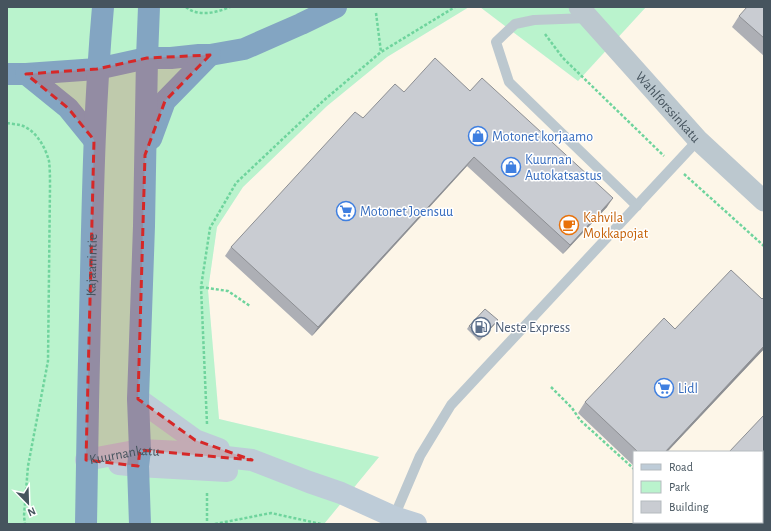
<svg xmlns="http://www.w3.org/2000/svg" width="771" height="531" font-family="'Alegreya Sans',sans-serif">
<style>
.commercial{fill:#fdf6e8;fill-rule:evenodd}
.green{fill:#baf3cd}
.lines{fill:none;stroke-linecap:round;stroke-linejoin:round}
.path{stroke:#6fd49d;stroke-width:2.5;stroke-dasharray:3 2;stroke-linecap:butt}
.lane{stroke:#bcc8cf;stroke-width:10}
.street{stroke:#bcc8cf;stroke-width:21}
.secondary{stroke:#beccd8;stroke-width:22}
.highway{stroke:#83a5c2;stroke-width:22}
.wall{fill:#adafb5}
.shaded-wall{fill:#8d8f93}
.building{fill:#c9ccd2;stroke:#8d8f93}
.marked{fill:#d62828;fill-opacity:0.2;stroke:#d62828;stroke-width:3;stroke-dasharray:8 5;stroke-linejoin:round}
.labels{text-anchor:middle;stroke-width:3;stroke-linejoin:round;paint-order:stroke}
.street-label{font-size:14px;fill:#46545e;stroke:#fff}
.shop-label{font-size:14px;fill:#366cbe;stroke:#fff;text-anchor:start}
.food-label{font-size:14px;fill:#c56008;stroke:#fff;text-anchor:start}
.service-label{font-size:14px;fill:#4e5e75;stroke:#fff;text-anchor:start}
</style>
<rect width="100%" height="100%" fill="#f2efef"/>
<path class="commercial" d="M469 7H480L578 81 646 7H764V524H324L379 457 219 419 208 290 217 227 243 187 327 106 387 57ZM634 452H762V522H634Z"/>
<g class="green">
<polygon points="7,7 469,7 387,57 327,106 243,187 217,227 208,290 219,419 379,457 324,524 7,524"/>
<polygon points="480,7 646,7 578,81"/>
</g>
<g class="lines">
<g class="path">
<path d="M186 7C198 17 216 13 230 7"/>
<polyline points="376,13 381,52"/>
<polyline points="545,34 563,58 664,156"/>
<path d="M7 123C11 124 16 124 20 125 35 129 45 146 49 161 50 169 50 178 50 187L48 361 28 466 24 516 25 524"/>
<polyline points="684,174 764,246"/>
<polyline points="201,287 228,291 250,306"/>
<polyline points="551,387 572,408 580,420 634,469"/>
<polyline points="207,424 201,287 210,228 236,183 323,101 381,52 455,7"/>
<polyline points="207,493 207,524"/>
<polyline points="675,522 676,524"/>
<polyline points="215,524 271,513 321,524"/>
</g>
<g class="lane">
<polyline points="588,18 534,20 515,24 496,42 509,82 637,206"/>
<polyline points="394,517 420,456 451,405 698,140"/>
</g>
<path class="street" id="s1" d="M579 7 698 140 764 201"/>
<g class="secondary">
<polyline points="138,399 195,440 219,449"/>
<path id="s2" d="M86 460 140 450 182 452 252 460 309 482 341 493 394 517 416 524"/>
<polyline points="119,464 138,466 227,471"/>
</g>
<g class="highway">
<polyline points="7,74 26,74 97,69 147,58 171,58 199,55 210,55 244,49 301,24 336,7"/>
<polyline points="26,74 68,108 94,140"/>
<polyline points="151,139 165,101 210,55"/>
<path id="s3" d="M86 524C87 440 89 357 91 273 93 184 95 96 103 7"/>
<polyline points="140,524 138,466 140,450 138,399 144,226 147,58 149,7"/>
</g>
</g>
<g class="wall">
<polygon points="764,7 764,56 732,27 739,16"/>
<polygon points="470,91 607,207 563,254 467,166 312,336 225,256 231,247 363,118 404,92"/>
<polygon points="764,297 764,349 667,452 634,452 634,466 578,413 585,402 675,329 762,299"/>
<polygon points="495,324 479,341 467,329 469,326"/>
<polygon points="764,415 764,518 762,516 762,452"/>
</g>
<g class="shaded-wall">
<polygon points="474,157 467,166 312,336 318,327"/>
<polygon points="613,198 607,207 563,254 570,245"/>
<polygon points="498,320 495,324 479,341 482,337"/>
<polygon points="764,346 764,349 667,452 665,452"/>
</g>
<g class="building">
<polygon points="747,7 764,7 764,38 739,16"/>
<polygon points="435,58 470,91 482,78 613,198 570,245 474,157 318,327 231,247 355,112 363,118 395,84 404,92"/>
<polygon points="731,270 762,299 764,297 764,346 665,452 638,452 585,402 664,318 675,329"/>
<polygon points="485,309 498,320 482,337 469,326"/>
<polygon points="764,415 764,500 762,498 762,452 729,452"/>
</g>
<path class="marked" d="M210 55 165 101 145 155 138 399 195 440 252 460 140 450 138 466 86 460 94 140 68 108 26 74 97 69 147 58Z"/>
<defs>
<g id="shop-ring" transform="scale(1)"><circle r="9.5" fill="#fff" stroke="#3f7fe0" stroke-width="1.5"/><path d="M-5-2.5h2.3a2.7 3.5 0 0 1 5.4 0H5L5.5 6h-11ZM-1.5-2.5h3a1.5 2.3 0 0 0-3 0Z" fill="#3f7fe0"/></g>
<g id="supermarket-ring" transform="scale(1)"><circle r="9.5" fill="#fff" stroke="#3f7fe0" stroke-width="1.5"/><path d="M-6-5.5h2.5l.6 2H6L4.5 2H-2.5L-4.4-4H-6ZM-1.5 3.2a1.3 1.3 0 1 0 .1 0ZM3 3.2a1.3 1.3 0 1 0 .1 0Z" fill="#3f7fe0"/></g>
<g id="cafe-ring" transform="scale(1)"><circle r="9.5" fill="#fff" stroke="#e8710a" stroke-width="1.5"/><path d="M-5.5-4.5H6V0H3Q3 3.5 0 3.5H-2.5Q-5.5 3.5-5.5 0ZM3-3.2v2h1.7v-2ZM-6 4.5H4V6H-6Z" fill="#e8710a"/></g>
<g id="fuel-ring" transform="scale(1)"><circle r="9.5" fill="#fff" stroke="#5c6f8a" stroke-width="1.5"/><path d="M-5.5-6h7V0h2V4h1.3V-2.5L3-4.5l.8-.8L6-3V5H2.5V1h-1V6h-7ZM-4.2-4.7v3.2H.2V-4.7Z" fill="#5c6f8a"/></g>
</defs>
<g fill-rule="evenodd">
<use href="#shop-ring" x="478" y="136"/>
<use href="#shop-ring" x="511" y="167"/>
<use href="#supermarket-ring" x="346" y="211"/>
<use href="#cafe-ring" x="569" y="225"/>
<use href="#fuel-ring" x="481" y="327"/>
<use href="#supermarket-ring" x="664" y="388"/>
</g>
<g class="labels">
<g class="street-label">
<text dy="5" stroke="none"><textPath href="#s1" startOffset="134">Wahlforssinkatu</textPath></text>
<text dy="5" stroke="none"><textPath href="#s3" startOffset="259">Kajaanintie</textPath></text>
<text dy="5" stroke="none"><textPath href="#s2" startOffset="39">Kuurnankatu</textPath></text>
</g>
<g class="shop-label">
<text x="492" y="141">Motonet korjaamo</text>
<text x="525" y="164">Kuurnan<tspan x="525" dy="16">Autokatsastus</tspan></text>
<text x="360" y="216">Motonet Joensuu</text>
<text x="678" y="393">Lidl</text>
</g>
<g class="food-label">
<text x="583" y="222">Kahvila<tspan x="583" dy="16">Mokkapojat</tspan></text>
</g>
<g class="service-label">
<text x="495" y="332">Neste Express</text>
</g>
</g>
<rect width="771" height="531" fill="none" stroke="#46545e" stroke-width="16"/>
<rect x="633" y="451" width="130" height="72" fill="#ffffff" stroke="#b5bbbf"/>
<rect x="641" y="464" width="20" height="6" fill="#beccd8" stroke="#b5bbbf"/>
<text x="669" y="471" font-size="12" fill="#46545e">Road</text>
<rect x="641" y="481" width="20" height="12" fill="#baf3cd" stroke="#b5bbbf"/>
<text x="669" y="491" font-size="12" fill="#46545e">Park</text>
<rect x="641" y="501" width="20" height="12" fill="#c9ccd2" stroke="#b5bbbf"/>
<text x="669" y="511" font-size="12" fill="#46545e">Building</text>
<g transform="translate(28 503) rotate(157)" stroke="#ffffff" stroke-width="3" paint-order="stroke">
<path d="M0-3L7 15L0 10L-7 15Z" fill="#46545e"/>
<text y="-6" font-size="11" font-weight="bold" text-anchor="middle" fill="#46545e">N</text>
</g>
</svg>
